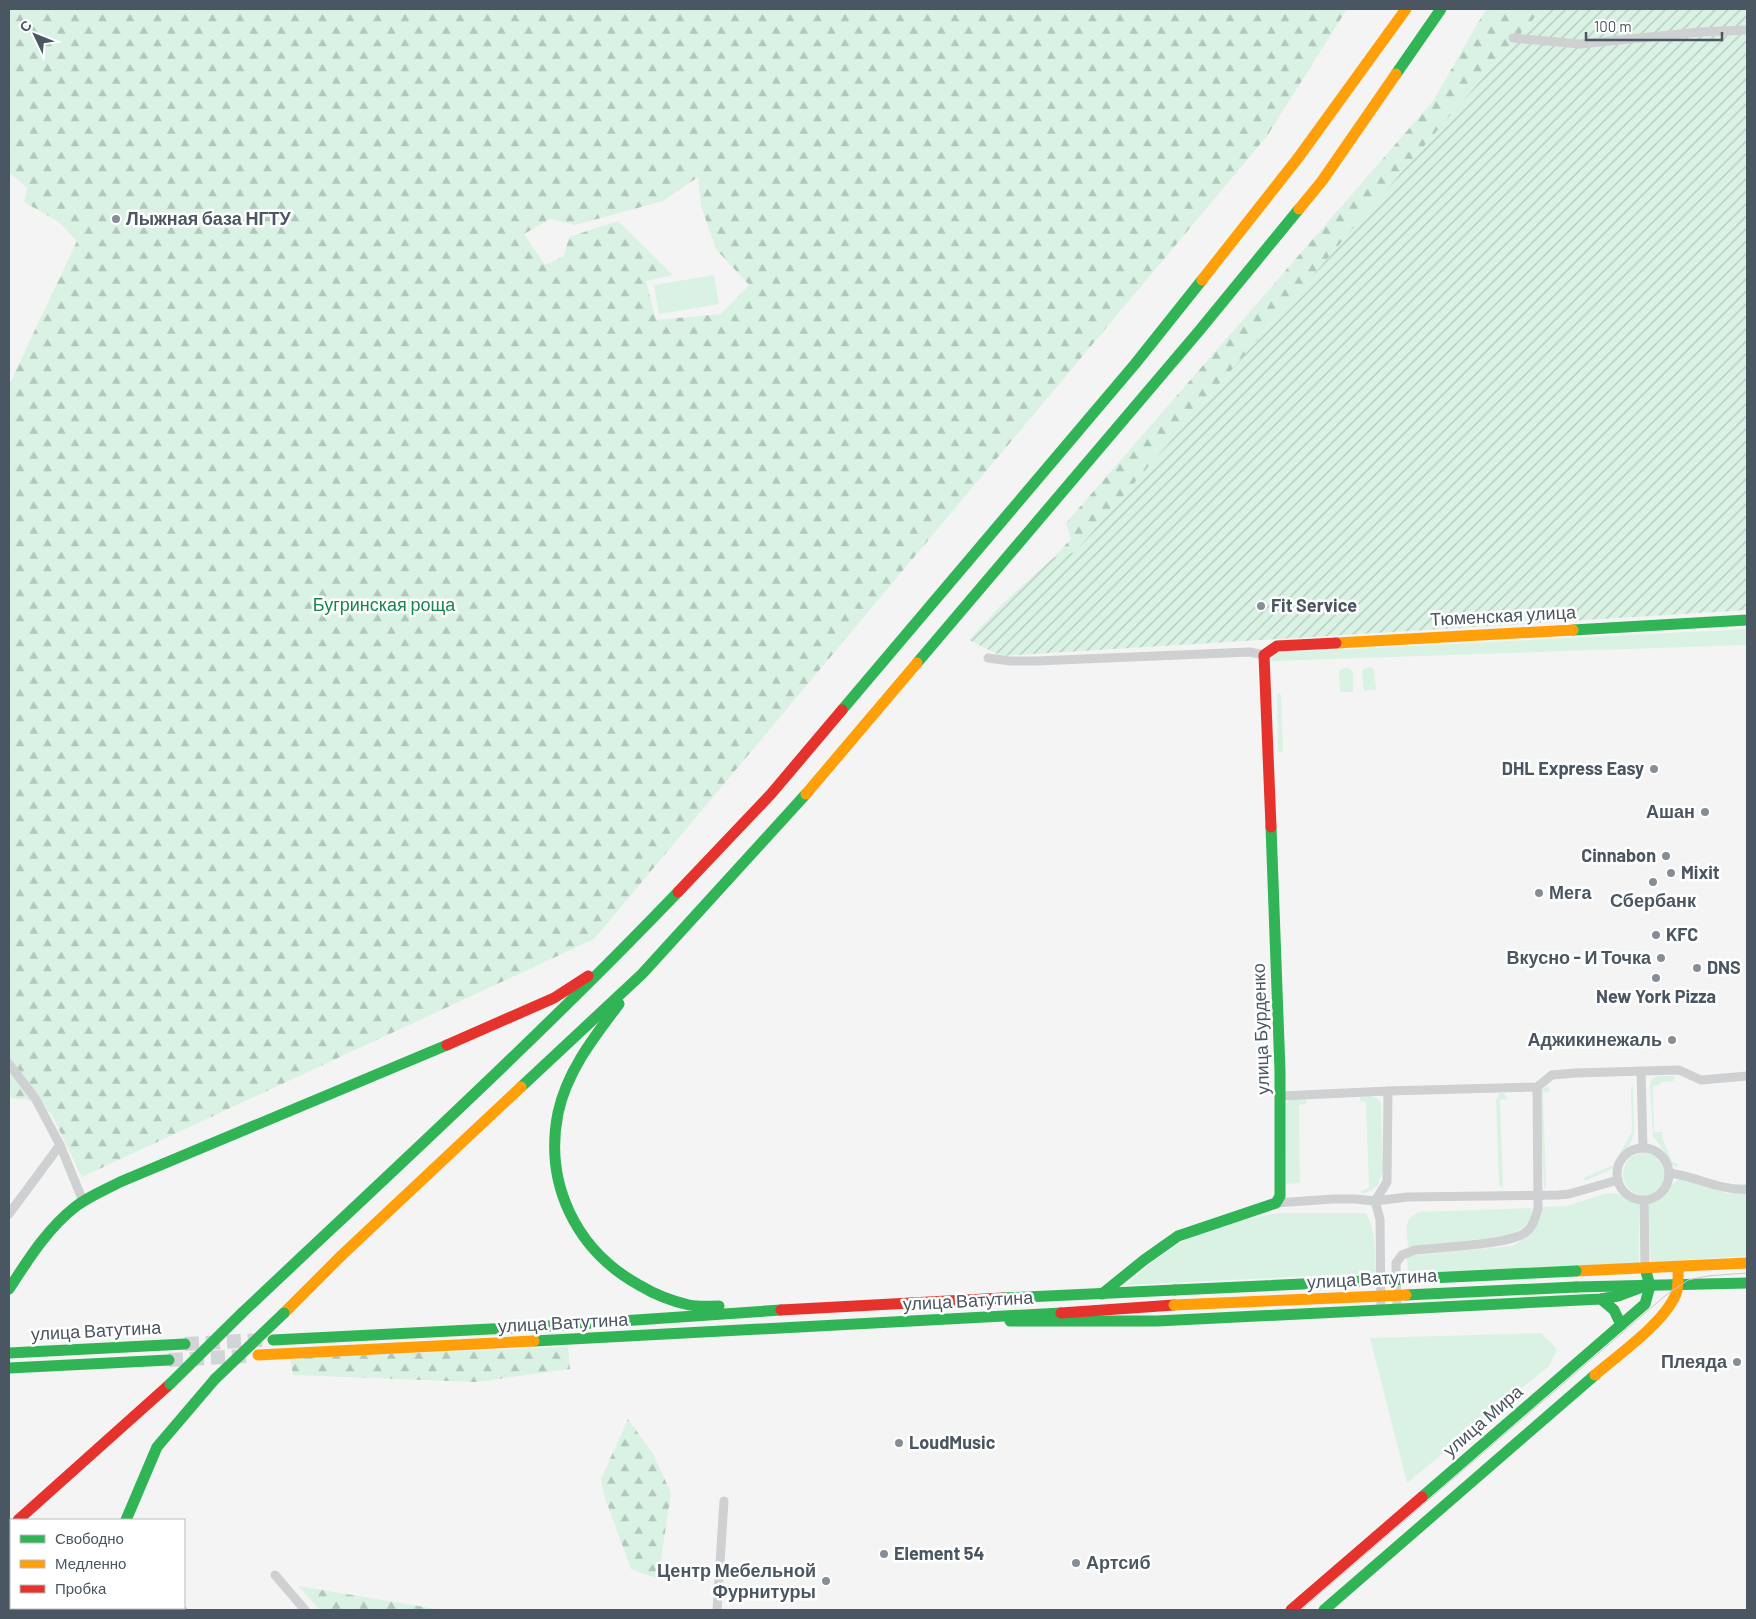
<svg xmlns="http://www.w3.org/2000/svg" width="1756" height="1619" font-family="Barlow,sans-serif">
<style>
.grass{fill:#d9f2e3}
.forest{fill:url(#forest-firs);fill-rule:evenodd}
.garden{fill:url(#garden-furrows)}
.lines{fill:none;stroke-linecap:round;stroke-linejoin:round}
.primary-tunnel{stroke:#d2d4d7;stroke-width:14;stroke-dasharray:14 7;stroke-linecap:butt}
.street{stroke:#ced0d2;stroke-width:9}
.fast{stroke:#30b455;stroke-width:11}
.slow{stroke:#ff9f0a;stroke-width:11}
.jam{stroke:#e5322d;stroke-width:11}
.tram{stroke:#c9cacc;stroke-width:1}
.fast-bridge{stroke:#30b455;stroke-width:11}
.slow-bridge{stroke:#ff9f0a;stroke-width:11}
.poi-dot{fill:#868d94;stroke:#fff;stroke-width:2}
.labels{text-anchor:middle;stroke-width:5;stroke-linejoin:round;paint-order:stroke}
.poi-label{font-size:18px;font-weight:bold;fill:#4a5661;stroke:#fff;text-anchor:start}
.park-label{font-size:18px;fill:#17864f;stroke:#fff}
.street-label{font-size:18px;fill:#4a5661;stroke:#fff}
</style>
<defs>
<pattern id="forest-firs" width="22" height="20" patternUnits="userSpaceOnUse" patternTransform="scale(1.25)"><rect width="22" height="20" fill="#d9f2e3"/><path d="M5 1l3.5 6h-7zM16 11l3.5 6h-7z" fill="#b2c7bb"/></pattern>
<pattern id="garden-furrows" width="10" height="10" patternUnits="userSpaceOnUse" patternTransform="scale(1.25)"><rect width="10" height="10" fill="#d9f2e3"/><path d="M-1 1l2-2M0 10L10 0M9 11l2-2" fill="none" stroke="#b2c7bb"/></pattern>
</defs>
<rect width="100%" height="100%" fill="#f4f4f4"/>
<g class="grass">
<polygon points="714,275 719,304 659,314 654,285"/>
<polygon points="1747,629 1747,645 1272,661 1272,657 1274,653"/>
<polygon points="1370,667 1374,670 1376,690 1364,691 1362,670"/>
<polygon points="1344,668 1349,668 1353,672 1353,692 1340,692 1339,671"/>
<polygon points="1279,693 1281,695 1283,751 1280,753 1278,751 1277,696"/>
<path d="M1657 1076H1674L1675 1077 1674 1081 1661 1082 1659 1085 1653 1086 1654 1132H1662C1662 1143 1669 1151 1672 1162L1678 1164 1677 1167 1670 1164 1666 1154 1653 1136 1650 1084 1652 1079Z"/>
<polygon points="1548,1086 1550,1091 1543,1093 1546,1187 1544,1188 1540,1092 1542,1089"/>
<polygon points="1633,1086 1634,1132 1632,1140 1616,1167 1585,1181 1584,1178 1613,1165 1632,1132 1631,1087"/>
<polygon points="1499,1093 1504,1093 1507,1099 1500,1100 1503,1189 1499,1185 1496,1101"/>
<polygon points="1371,1096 1378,1099 1381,1103 1383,1170 1378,1185 1372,1190 1362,1194 1361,1191 1369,1188 1366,1102 1360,1101 1360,1097"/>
<path d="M1306 1099V1104L1299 1105 1300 1183 1286 1184 1284 1107C1287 1097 1297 1100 1306 1099Z"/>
<circle cx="1644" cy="1174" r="21"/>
<polygon points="1678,1179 1687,1180 1726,1193 1747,1192 1747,1256 1651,1262 1647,1203 1666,1191"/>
<polygon points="1616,1193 1639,1204 1639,1263 1408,1274 1407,1256 1513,1246 1531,1234 1541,1217 1542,1207 1567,1206 1604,1194"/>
<path d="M1531 1208 1532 1216 1524 1227 1507 1236 1408 1247C1407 1231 1402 1219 1419 1212Z"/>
<path d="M1281 1213H1365C1376 1225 1375 1257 1376 1273L1127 1285C1137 1275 1148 1265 1159 1257 1193 1231 1239 1218 1281 1213Z"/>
<polygon points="1541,1333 1557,1349 1549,1366 1407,1483 1370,1338"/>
</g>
<g class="forest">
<path d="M9 9H1347L1267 136 594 939 82 1177 51 1113 30 1100 9 1098V385L77 241 59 222 24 202 27 188 9 172ZM698 177 701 206 716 249 749 285 721 314 656 320 646 281 673 275 618 221 569 237 564 256 545 265 524 234 550 219 575 225 663 201Z"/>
<polygon points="1486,9 1542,9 1075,552 1054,557 1071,539 1066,523 1433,101"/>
<polygon points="568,1347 570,1369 476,1382 293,1375 290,1358"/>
<polygon points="628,1419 653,1454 671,1493 658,1579 631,1569 605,1498 601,1479"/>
<polygon points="298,1586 442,1610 320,1610"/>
</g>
<polygon class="garden" points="1542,9 1747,9 1747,610 1001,656 969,640 1001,605 1054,557 1075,552"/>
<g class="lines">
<g class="primary-tunnel">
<polyline points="185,1344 262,1340"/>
<polyline points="169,1360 246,1356"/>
</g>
<g class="street">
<polyline points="1513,38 1580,44 1700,32 1747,30"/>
<polyline points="988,658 1010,661 1036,661 1250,652 1264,655"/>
<polyline points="9,1064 35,1098 60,1145 83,1201"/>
<polyline points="1641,1071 1643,1148"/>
<polyline points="1281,1096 1388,1091 1537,1087 1552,1075 1575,1073 1679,1070 1701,1080 1747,1076"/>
<circle cx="1643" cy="1174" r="26"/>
<path d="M1669 1173C1696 1176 1720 1191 1747 1189"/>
<polyline points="1644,1200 1645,1268"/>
<polyline points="1276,1203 1333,1199 1355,1199 1375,1201 1407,1197 1558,1195 1569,1194 1618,1180"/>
<polyline points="9,1214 60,1145"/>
<path d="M1397 1310 1396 1263 1402 1255 1415 1250C1439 1247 1510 1245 1526 1232 1533 1227 1536 1217 1538 1208L1537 1087"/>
<polyline points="1381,1311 1380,1219 1375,1201 1387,1182 1388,1091"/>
<polyline points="275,1575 305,1610"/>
<polyline points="180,1608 183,1610"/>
<polyline points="717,1610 724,1501"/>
</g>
<g class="fast">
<polyline points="1396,74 1441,9"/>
<polyline points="1573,630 1747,620"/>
<polyline points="917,663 1199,331 1299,209"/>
<polyline points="842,710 1135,364 1202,280"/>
<path d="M619 1004C594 1037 567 1071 558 1113 544 1184 576 1250 639 1285 654 1294 671 1301 689 1305 699 1307 709 1306 719 1306"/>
<polyline points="521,1087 642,974 806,794"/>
<polyline points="1576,1287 1747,1283"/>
<path d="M9 1289C28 1260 47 1229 75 1207 89 1196 105 1190 120 1182L447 1045"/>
<polyline points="1102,1294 1144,1260 1178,1236 1276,1203 1280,1196 1280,1071 1271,827"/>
<polyline points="1003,1298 1175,1290"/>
<polyline points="1601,1299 1614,1310 1621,1325"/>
<path d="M242 1313C389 1174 538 1038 678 892"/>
<polyline points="1010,1321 1157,1321 1601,1299 1618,1296 1642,1287"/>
<polyline points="273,1340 548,1326 781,1310"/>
<polyline points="534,1341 1061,1313"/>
<polyline points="9,1353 185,1344"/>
<polyline points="9,1368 169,1360"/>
<polyline points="1422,1497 1645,1304 1650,1286 1645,1268"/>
<polyline points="126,1520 157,1447 215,1379"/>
<polyline points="1324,1610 1595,1375"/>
</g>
<g class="slow">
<polyline points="1299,209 1322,181 1396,74"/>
<polyline points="1202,280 1298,158 1406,9"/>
<polyline points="1336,643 1573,630"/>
<polyline points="806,794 917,663"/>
<polyline points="1576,1271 1747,1263"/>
<polyline points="284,1313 342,1255 521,1087"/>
<polyline points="258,1355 534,1341"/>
<path d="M1595 1375C1619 1354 1664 1323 1676 1294 1679 1286 1678 1276 1678 1267"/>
<polyline points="97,1608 97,1610"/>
</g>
<g class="jam">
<polyline points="1271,827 1264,655 1277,646 1336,643"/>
<polyline points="678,892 771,794 842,710"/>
<polyline points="447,1045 554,998 588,976"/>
<polyline points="781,1310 1003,1298"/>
<polyline points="1061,1313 1174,1305"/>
<polyline points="18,1520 170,1384"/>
<polyline points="1291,1610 1422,1497"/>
</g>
<polyline class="tram" points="1301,1610 1666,1295 1688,1280 1707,1276 1747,1273"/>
<g class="fast-bridge">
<polyline points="1175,1290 1576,1271"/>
<polyline points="1406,1295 1576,1287"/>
<polyline points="215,1379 284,1313"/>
<polyline points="170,1384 242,1313"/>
</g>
<polyline class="slow-bridge" points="1174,1305 1406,1295"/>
</g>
<g class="poi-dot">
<circle cx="116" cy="219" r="5"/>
<circle cx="1261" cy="606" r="5"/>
<circle cx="1654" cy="769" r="5"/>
<circle cx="1705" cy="812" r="5"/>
<circle cx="1666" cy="856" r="5"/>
<circle cx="1671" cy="873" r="5"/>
<circle cx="1653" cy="882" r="5"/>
<circle cx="1539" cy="893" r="5"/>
<circle cx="1656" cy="935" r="5"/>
<circle cx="1661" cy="958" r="5"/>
<circle cx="1697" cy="968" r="5"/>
<circle cx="1656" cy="978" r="5"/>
<circle cx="1672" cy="1040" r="5"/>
<circle cx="1737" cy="1362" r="5"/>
<circle cx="899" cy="1443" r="5"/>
<circle cx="884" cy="1554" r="5"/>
<circle cx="1076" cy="1563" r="5"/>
<circle cx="826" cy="1581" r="5"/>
</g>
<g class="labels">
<g class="poi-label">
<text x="126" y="225">Лыжная база НГТУ</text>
<text x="1271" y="612">Fit Service</text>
<text x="1644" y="775" text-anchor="end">DHL Express Easy</text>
<text x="1695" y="818" text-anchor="end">Ашан</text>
<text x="1656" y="862" text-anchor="end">Cinnabon</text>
<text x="1681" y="879">Mixit</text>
<text x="1549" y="899">Мега</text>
<text x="1653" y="907" text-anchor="middle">Сбербанк</text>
<text x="1666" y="941">KFC</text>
<text x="1651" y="964" text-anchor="end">Вкусно - И Точка</text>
<text x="1707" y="974">DNS</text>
<text x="1656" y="1003" text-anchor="middle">New York Pizza</text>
<text x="1662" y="1046" text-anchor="end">Аджикинежаль</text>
<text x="1727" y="1368" text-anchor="end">Плеяда</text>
<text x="909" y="1449">LoudMusic</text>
<text x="894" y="1560">Element 54</text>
<text x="1086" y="1569">Артсиб</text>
<text x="816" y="1577" text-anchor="end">Центр Мебельной<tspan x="816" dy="21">Фурнитуры</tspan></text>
</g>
<g class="park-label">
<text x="384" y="611">Бугринская роща</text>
</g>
<g class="street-label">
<text transform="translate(1503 616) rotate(-3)" y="6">Тюменская улица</text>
<text transform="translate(1261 1029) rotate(-92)" y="6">улица Бурденко</text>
<text transform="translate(1372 1279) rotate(-3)" y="6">улица Ватутина</text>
<text transform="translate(968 1301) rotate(-3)" y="6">улица Ватутина</text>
<text transform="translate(563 1323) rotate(-3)" y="6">улица Ватутина</text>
<text transform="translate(96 1331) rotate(-3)" y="6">улица Ватутина</text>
<text transform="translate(1483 1421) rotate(-41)" y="6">улица Мира</text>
</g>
</g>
<rect width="1756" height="1619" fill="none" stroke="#4a5661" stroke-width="20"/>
<rect x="10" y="1519" width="175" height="90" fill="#ffffff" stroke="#b7bbc0"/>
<rect x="20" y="1535" width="25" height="8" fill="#30b455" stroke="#b7bbc0"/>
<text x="55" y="1544" font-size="15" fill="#4a5661">Свободно</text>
<rect x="20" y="1560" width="25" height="8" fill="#ff9f0a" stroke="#b7bbc0"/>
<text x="55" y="1569" font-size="15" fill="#4a5661">Медленно</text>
<rect x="20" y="1585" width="25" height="8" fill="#e5322d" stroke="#b7bbc0"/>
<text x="55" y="1594" font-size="15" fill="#4a5661">Пробка</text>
<g transform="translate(35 35) rotate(313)" stroke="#ffffff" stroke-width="4" paint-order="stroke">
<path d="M0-4L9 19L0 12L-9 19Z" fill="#4a5661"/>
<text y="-8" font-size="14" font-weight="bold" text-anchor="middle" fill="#4a5661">С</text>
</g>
<path d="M1586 32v8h136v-8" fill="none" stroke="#4a5661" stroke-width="2.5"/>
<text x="1594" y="32" font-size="15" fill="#4a5661" stroke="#ffffff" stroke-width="4" paint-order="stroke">100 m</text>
</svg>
